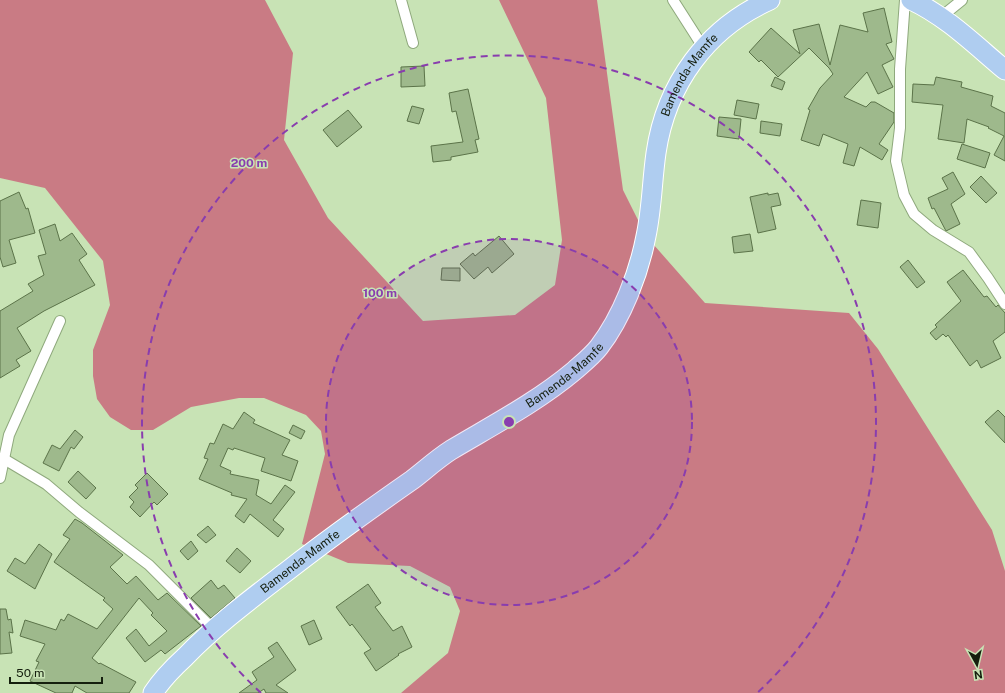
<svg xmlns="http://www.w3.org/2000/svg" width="1005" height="693" font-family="'Public Sans',sans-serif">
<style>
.forest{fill:#c97b84}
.building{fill:#9eb98c;stroke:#5b7349}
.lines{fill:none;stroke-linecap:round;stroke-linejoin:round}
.street-casing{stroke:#8fa97d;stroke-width:12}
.highway-casing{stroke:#fff;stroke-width:21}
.street{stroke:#fff;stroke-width:10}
.highway{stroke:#afcdf0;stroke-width:19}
.ring{fill:none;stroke:#893dae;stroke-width:2;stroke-dasharray:7 5}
.labels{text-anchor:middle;stroke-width:3;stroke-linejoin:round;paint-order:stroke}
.street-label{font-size:12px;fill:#151f0e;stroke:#c8e3b5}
.centre{fill:#893dae;stroke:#c8e3b5;stroke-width:2}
.ring-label{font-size:12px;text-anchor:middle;font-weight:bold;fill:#893dae;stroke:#c8e3b5;stroke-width:3;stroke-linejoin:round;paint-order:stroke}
</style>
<rect width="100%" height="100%" fill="#c8e3b5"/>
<polygon class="forest" points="0,0 265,0 293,53 284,140 328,218 423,321 515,315 555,285 562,240 546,98 499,0 597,0 623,190 646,236 705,303 849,313 878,349 992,530 1005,571 1005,693 401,693 448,653 460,611 450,587 410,566 348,563 302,544 325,454 321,431 306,415 264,398 239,398 191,407 153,430 131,430 110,417 97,399 93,376 93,350 110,305 103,261 45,188 0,178"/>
<g class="building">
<polygon points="884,8 892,42 886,44 894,59 882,65 893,87 878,94 867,72 844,97 866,107 871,102 875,102 894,113 894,122 879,144 888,150 882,160 860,147 854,166 843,163 848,144 823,134 819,146 801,140 810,110 808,109 820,88 833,74 829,68 809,48 778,77 761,60 759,62 749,52 771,28 800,54 793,30 819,24 830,65 840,25 868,32 863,13"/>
<polygon points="424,66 425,86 401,87 401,67"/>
<polygon points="775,77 785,82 782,90 771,86"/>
<polygon points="936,77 962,82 961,87 993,96 991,106 1005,113 1005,161 994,155 1004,136 988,128 989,127 967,119 964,143 938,139 943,105 912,102 913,84 934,85"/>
<polygon points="468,89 479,139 475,140 478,152 451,157 451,160 433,162 431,146 463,142 456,111 452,112 449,93"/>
<polygon points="737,100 759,104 756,119 734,115"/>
<polygon points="412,106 424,109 419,124 407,121"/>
<polygon points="348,110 362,127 337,147 323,130"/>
<polygon points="719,117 741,119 739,139 717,136"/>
<polygon points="761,121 782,124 780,136 760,133"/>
<polygon points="962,144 990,153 985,168 957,159"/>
<polygon points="953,172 965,194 951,204 960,224 946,231 934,208 932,209 928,198 948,189 942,178"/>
<polygon points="981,176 997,193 986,203 970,187"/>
<polygon points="19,192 26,209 28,208 35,233 9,240 16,263 3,267 0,257 0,201"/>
<polygon points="768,193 768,195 778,193 781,205 771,207 776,229 758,233 750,197"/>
<polygon points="861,200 881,203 878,228 857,225"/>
<polygon points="55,224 60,241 72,233 87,254 79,260 95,285 44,311 17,328 31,351 16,360 20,366 0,378 0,311 33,291 28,284 44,275 38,256 46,254 39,230"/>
<polygon points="750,234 753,251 734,253 732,237"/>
<polygon points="499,236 514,254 492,273 488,267 474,279 460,264 473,253 475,256"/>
<polygon points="908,260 925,282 917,288 900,267"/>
<polygon points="442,268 460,268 460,281 441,280"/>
<polygon points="963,270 984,297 987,296 996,307 998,305 1005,313 1005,332 993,341 1001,358 981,368 977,360 970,366 948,335 946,337 943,334 936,340 930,333 937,327 935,325 961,301 947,282"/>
<polygon points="998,410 1005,417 1005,443 985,422"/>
<polygon points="244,412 255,420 253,423 290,440 282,455 298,461 291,481 261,471 265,458 234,448 233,450 228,448 220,466 231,471 230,474 259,480 256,495 271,504 285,485 295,492 273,520 284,529 278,537 250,514 244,523 235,516 247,499 231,495 232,493 199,479 208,459 204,458 210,443 214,444 223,424 233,429"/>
<polygon points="293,425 305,431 301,439 289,433"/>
<polygon points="75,430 83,437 74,449 71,447 59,471 43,463 52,445 60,449"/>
<polygon points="78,471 96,488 86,499 68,482"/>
<polygon points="147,473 168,494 157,505 154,502 140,517 130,507 134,502 129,497 138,488 135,485"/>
<polygon points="75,519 82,523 123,555 110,567 127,584 136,576 158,600 167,593 201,626 165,654 161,650 145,662 126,638 136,629 149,646 167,631 151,615 153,613 139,598 92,658 99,664 100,663 136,682 129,693 87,693 75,686 72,693 56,693 30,681 39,662 36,661 45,644 20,636 25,620 56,630 61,619 64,621 68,614 97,629 113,609 103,600 105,598 54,562 70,539 63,535"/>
<polygon points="208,526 216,535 206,543 197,535"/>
<polygon points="191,541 198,551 188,560 180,551"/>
<polygon points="39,544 52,554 35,589 7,571 15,558 25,564"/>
<polygon points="237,548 251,561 240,573 226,561"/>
<polygon points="211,580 218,589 224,585 235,598 211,618 191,598"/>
<polygon points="368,584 381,603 375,607 393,631 402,626 412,647 398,654 399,655 376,671 364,653 371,649 352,624 350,626 336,607"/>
<polygon points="0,609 6,609 8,620 11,619 13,633 9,632 12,653 0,654"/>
<polygon points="314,620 322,639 309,645 301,626"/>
<polygon points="277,642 296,670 276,685 288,693 266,693 264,689 258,693 239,693 257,680 252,672 274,657 268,648"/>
</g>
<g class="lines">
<g class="street-casing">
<g id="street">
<polyline points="401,0 413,43"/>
<polyline points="673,0 703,47"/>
<polyline points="905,0 900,69 900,128 896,161 904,195 914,214 933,230 969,252 988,278 1005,304"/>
<polyline points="941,17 962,0"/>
<polyline points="4,459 46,484 79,512 149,565 213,629"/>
<polyline points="0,478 9,435 60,321"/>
</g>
</g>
<g class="highway-casing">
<g id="highway">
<path d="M911 0C946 16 975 45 1005 70"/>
<path id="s1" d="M153 693C162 679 173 668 185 657 216 625 251 599 286 572 327 540 369 510 412 480 425 470 437 459 451 450 493 425 537 402 574 371 583 363 592 356 599 347 622 317 639 273 646 236 652 208 652 181 656 153 666 84 707 28 770 0"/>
</g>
</g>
<use href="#street" class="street"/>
<use href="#highway" class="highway"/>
</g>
<circle cx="509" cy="422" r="183" fill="#893dae" fill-opacity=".12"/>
<g class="ring">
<circle cx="509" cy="422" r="183"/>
<path d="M261 693A367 367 0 1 1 757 693"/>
</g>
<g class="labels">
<g class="street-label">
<text dy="4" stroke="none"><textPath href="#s1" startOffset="858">Bamenda-Mamfe</textPath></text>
<text dy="4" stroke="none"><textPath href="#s1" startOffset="522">Bamenda-Mamfe</textPath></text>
<text dy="4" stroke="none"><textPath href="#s1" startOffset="198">Bamenda-Mamfe</textPath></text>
</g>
</g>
<circle cx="509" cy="422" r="6" class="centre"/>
<g class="ring-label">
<text x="249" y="167">200 m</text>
<text x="380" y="297">100 m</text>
</g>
<g transform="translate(977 665) rotate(172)" stroke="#c8e3b5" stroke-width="3" paint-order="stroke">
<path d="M0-3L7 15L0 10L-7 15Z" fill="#151f0e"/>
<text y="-6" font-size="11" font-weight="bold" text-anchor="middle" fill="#151f0e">N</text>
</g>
<path d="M10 677v6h92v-6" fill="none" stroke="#151f0e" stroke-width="2"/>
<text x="16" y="677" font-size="12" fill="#151f0e" stroke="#c8e3b5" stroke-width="3" paint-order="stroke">50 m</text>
</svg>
